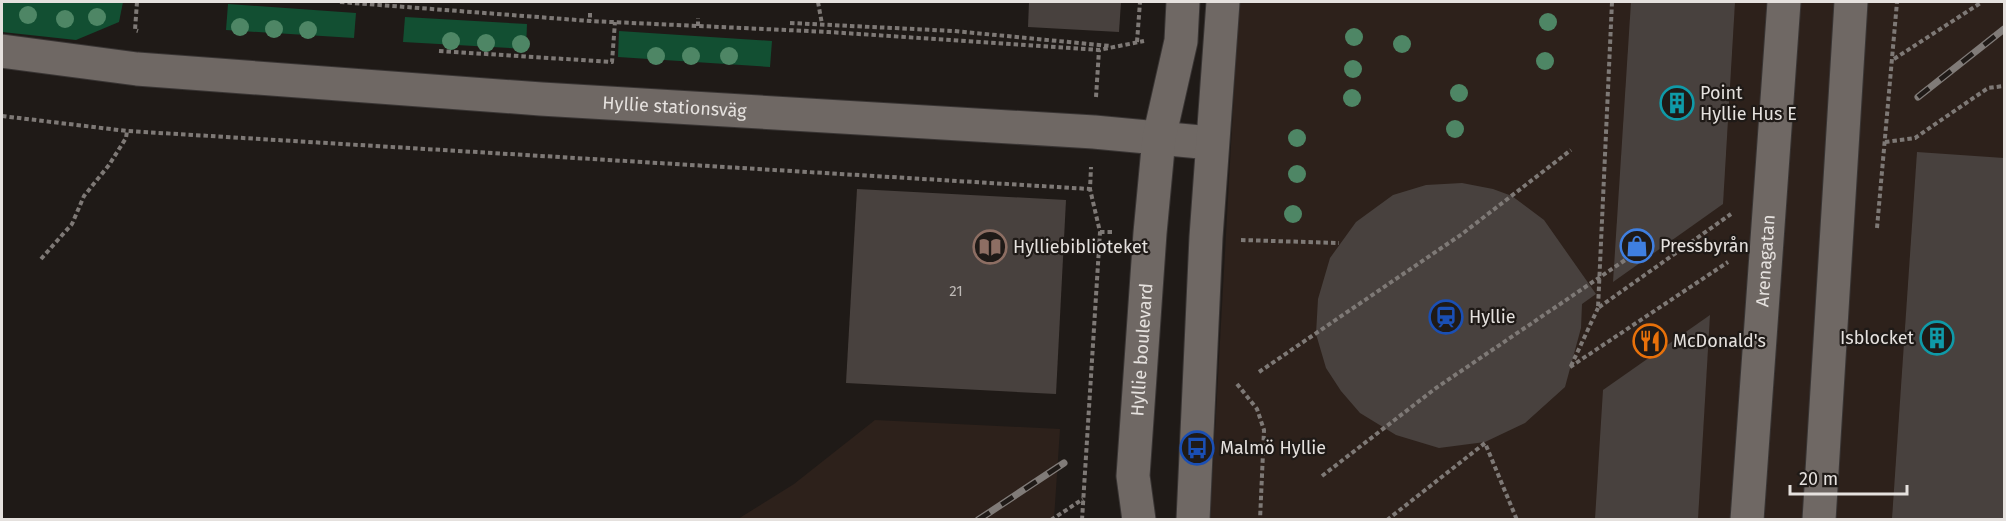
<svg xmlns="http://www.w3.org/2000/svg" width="2006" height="521" font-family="'Fira Sans',sans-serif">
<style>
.built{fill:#2d211b}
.green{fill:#124f32}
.building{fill:#48413e}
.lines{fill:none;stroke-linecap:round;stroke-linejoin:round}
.minor-casing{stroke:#393534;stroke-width:35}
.path{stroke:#7e7976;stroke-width:4;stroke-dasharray:4.5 3;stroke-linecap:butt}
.minor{stroke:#6f6864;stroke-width:33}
.rail-casing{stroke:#807b78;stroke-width:7}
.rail{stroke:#1f1a17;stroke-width:4.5;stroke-dasharray:14;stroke-linecap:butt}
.tree{fill:#4e8665}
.labels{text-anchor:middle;stroke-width:4.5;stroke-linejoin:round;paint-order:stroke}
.number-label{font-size:15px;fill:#beb9b6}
.poi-label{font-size:18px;fill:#e5e1de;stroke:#1f1a17;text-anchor:start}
.street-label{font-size:18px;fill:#e5e1de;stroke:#1f1a17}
</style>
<rect width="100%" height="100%" fill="#1f1a17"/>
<g class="built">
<polygon points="1239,2 2004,2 2004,519 1210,520"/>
<polygon points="875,420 1060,429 1054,519 738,519 794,484"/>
</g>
<g class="green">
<polygon points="2,2 123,2 119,22 76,40 2,32"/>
<polygon points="228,4 356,13 354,38 226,30"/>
<polygon points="405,17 527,24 526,49 403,42"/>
<polygon points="619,31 772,41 770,67 618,57"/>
</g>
<g class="building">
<polygon points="1029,2 1121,2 1119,32 1028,27"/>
<polygon points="1631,2 1735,2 1723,204 1613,282"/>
<polygon points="1917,152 2004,158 2004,519 1892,519"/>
<polygon points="1462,183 1493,189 1512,196 1544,220 1596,294 1582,304 1581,328 1565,387 1525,423 1485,442 1439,448 1396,435 1360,413 1341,391 1326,368 1316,334 1318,299 1330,258 1356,222 1393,195 1426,185"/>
<polygon points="857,189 1066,200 1056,394 846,383"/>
<polygon points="1710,315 1698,519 1595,519 1603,390"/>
</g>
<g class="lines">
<g class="minor-casing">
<g id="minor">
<path id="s1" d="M2 51 137 69 541 99 1094 132 1211 143"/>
<path id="s2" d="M1139 520 1133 476 1150 233 1159 138 1181 41 1183 2"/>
<polyline points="1193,520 1206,237 1223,2"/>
<path id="s3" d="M1747 520 1784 2"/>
<polyline points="1819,520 1851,2"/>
</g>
</g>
<g class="path">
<polyline points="137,2 135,30 138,31"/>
<polyline points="340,2 590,21 829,32 1099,50 1144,41"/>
<polyline points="818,2 822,24"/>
<polyline points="1612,2 1598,308 1731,214"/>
<polyline points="590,13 590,21"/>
<polyline points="790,23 954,31 1110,46"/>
<polyline points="698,26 698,18"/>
<polyline points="1137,42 1140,2"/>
<polyline points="439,51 612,62 615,22"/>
<polyline points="1894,59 1982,2"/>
<polyline points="1096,97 1099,50"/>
<polyline points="2,116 127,131 1090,189"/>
<polyline points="1885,142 1915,138 1988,88 2004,86"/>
<polyline points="1877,228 1897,2"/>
<polyline points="1100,232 1114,232"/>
<polyline points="1241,240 1339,243"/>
<polyline points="41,259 72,224 84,196 109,165 126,138 127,131"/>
<polyline points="1571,366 1598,308"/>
<polyline points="1570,367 1728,262"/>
<polyline points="1259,372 1462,234 1571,150"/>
<polyline points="1237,384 1257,409 1264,430 1260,520"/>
<polyline points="1322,476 1436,388 1637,252"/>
<polyline points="1051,520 1083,499"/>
<polyline points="1082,520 1100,232 1090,189 1091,167"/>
<polyline points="1387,520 1485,443 1517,520"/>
</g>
<use href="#minor" class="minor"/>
<g class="rail-casing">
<g id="rail">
<polyline points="1918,97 2004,29"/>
<polyline points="978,520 1064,463"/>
</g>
</g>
<use href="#rail" class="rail"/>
</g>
<g class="tree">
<circle cx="28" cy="15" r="9"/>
<circle cx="97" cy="17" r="9"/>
<circle cx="65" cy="19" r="9"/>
<circle cx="1548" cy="22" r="9"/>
<circle cx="240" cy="27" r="9"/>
<circle cx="274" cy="29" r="9"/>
<circle cx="308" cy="30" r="9"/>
<circle cx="1354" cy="37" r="9"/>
<circle cx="451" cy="41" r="9"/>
<circle cx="486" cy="43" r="9"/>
<circle cx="521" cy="44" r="9"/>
<circle cx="1402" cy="44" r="9"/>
<circle cx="656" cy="56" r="9"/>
<circle cx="691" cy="56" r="9"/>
<circle cx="729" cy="56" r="9"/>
<circle cx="1545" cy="61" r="9"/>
<circle cx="1353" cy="69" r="9"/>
<circle cx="1459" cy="93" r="9"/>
<circle cx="1352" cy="98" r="9"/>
<circle cx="1455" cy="129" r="9"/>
<circle cx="1297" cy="138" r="9"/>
<circle cx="1297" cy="174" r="9"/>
<circle cx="1293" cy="214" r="9"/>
</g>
<defs>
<g id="building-ring" transform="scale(1.725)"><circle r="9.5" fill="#1f1a17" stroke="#0f9aa8" stroke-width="1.5"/><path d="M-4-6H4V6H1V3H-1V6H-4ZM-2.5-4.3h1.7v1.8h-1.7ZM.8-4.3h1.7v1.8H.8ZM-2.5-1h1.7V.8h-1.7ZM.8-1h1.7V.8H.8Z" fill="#0f9aa8"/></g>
<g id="shop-ring" transform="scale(1.725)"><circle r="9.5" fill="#1f1a17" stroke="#3f7fe0" stroke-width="1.5"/><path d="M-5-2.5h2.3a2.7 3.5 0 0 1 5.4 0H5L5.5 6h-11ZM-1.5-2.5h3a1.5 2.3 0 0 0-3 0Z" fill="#3f7fe0"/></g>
<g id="library-ring" transform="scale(1.725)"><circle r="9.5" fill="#1f1a17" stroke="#8d6e63" stroke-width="1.5"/><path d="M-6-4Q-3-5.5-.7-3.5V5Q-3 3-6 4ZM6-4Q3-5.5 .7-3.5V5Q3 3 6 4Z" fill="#8d6e63"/></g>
<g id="station-ring" transform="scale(1.725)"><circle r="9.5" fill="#1f1a17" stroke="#1a4fb4" stroke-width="1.5"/><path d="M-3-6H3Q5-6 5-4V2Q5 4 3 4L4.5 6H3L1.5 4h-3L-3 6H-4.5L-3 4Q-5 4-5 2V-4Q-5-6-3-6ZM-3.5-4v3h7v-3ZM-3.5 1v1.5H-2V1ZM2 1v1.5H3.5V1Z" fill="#1a4fb4"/></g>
<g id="restaurant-ring" transform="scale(1.725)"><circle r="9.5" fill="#1f1a17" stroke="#e8710a" stroke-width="1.5"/><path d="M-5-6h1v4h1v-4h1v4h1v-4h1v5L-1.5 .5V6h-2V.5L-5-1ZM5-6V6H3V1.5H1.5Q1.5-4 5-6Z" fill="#e8710a"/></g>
<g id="bus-ring" transform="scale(1.725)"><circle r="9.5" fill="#1f1a17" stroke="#1a4fb4" stroke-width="1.5"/><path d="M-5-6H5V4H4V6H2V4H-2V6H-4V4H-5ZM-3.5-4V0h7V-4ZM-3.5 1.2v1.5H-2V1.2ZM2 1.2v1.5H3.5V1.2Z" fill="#1a4fb4"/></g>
</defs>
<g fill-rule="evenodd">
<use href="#building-ring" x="1677" y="103"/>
<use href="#shop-ring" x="1637" y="246"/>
<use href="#library-ring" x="990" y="247"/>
<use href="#station-ring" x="1446" y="317"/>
<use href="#building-ring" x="1937" y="338"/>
<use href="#restaurant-ring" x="1650" y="341"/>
<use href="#bus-ring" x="1197" y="448"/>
</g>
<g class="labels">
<g class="number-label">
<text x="956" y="296">21</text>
</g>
<g class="poi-label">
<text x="1700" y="99">Point<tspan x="1700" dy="21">Hyllie Hus E</tspan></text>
<text x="1660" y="252">Pressbyrån</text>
<text x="1013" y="253">Hylliebiblioteket</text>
<text x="1469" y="323">Hyllie</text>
<text x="1914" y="344" text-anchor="end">Isblocket</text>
<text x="1673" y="347">McDonald's</text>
<text x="1220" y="454">Malmö Hyllie</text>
</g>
<g class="street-label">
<text dy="6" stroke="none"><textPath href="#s1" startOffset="675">Hyllie stationsväg</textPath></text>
<text dy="6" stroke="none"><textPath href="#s3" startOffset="260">Arenagatan</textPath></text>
<text dy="6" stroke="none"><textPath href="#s2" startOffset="171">Hyllie boulevard</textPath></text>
</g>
</g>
<rect width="2006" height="521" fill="none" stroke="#e5e1de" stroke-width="6"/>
<path d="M1790 485v9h117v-9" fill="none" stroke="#e5e1de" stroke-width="3"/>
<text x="1799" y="485" font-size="18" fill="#e5e1de" stroke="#1f1a17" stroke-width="4.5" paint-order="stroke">20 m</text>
</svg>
